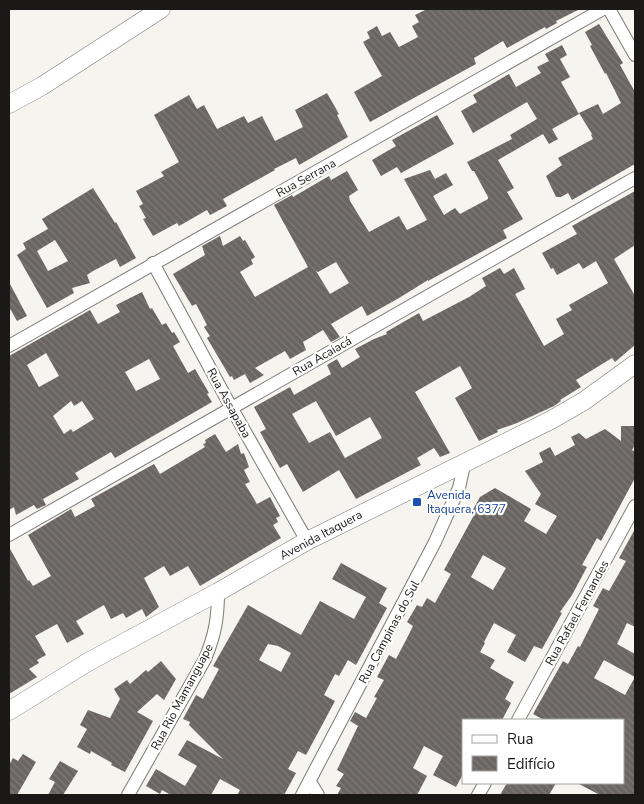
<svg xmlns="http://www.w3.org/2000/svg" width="644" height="804" font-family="'Nunito Sans',sans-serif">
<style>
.building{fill:url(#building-back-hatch);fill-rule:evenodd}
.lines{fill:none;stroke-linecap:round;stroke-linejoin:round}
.street-casing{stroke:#7b7975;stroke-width:14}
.secondary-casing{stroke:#7b7975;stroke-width:19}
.street{stroke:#fff;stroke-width:12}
.secondary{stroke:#fff;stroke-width:18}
.transit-dot{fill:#1a4fb4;stroke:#fff;stroke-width:2}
.labels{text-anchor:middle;stroke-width:4.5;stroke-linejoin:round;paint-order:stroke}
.street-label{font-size:12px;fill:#1a1917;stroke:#fff}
.transit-label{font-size:12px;fill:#164399;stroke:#fff;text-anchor:start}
</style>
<defs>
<pattern id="building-back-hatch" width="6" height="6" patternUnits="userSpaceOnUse" patternTransform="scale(1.25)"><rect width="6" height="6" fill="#6a6563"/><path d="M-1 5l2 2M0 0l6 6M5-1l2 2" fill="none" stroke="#7e7a78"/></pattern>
</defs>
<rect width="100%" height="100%" fill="#f6f4ef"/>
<g class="building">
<polygon points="427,9 580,9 556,21 557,23 546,29 545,27 507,48 503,41 474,58 476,64 370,122 354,92 382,76 363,42 370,38 367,32 377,26 382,36 390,32 399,47 418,37 412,26 419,22 415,15"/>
<polygon points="599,24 623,63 620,65 635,92 635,164 572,200 568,193 561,197 556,197 546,176 562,165 558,158 593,139 591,135 592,134 579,113 598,104 603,114 621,103 606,73 605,74 590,46 592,45 585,32"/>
<path d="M562 45 567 55 560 59 570 77 561 82 579 114 552 129 558 139 549 144 543 134 498 160 514 188 507 192 523 219 503 230 507 238 428 281V280L399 298 367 316 362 306 331 324 340 337 331 342 323 330 303 342 306 350 290 359 285 351 255 368 264 375 250 383 245 374 234 380 232 376 230 377 207 338 210 336 204 327 207 325 196 304 192 306 173 274 205 255 202 246 220 236 223 246 240 236 243 241 245 240 255 257 251 260 253 264 240 272 255 297 308 267 274 205 292 195 293 197 329 176 331 180 347 171 358 190 349 196 350 201 369 232 399 216 407 230 427 220 404 179 430 170 435 179 446 173 453 185 433 196 444 215 455 208 460 214 488 199V197L474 171H472L467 162 512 139 510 135 537 119 527 102 473 133 461 111 477 102 473 95 509 74 516 87 541 73 537 67 549 61 545 54ZM336 262 349 283 330 294 316 271 318 272Z"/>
<polygon points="327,93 339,114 337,115 348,137 299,165 296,158 274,169 275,170 223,199 227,206 210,215 207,210 179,226 177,223 153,236 143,219 146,218 139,206 143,204 136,191 164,176 161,172 179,162 154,115 189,95 197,109 204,105 217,129 244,116 248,123 262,116 275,141 303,127 295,110"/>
<polygon points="437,115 454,144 401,173 397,167 381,176 372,160 396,146 392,140"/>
<path d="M93 188 115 223 116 222 136 258 120 267 116 259 93 271 87 275 90 283 72 288 74 293 47 308 17 255 26 249 23 243 48 229 42 219ZM55 240 68 261 48 271 37 251Z"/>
<path d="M635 191V245L614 259 635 296V345L615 362 612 358 576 380 581 387 560 400 561 401 554 406 517 423 497 430 498 432 479 441 455 398 472 388 460 366 415 392 450 453 440 457 434 448 417 458 421 465 356 499 339 470 303 492 287 464 280 468 260 432 266 429 254 407 290 387 294 395 331 374 327 365 337 359 342 368 360 357 355 349 374 339 387 334 386 332 419 313 423 321 469 297 486 286 482 278 500 268 504 274 514 268 521 281 525 289 515 294 544 346 564 334 556 319 572 310 569 305 608 283 596 261 583 269 579 263 557 275 553 268 551 269 542 253 577 234 572 226ZM316 401 336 436 370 417 382 438 345 458 330 432 309 443 292 414Z"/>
<polygon points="9,282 27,316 17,321 9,307"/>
<path d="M142 292 150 309 152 308 162 325 166 323 172 333 174 332 180 342 173 346 188 373 195 369 209 393 207 394 212 402 115 458 111 452 75 473 79 479 43 499 46 505 37 509 34 505 16 515 14 507 9 510V356L90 310 98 324 120 312 116 305ZM46 353 59 376 39 387 27 365ZM149 359 160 379 136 391 125 372ZM71 401 74 406 82 401 94 419 73 432 71 429 64 434 53 416Z"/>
<path d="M621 426H635V445L632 450 635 452V478L601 541 597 538 582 565 587 567 572 595 560 612 562 613 542 649 534 646 525 662 507 652 516 635 494 623 484 642 485 643 480 652 495 660 490 668 514 682 505 699 511 703 502 720H463V774L456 787 433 775 443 756 424 746 413 768 427 776 417 795H337L341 788 336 786 344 774 337 770 358 726 350 721 355 712 366 718 377 698 374 697 384 680 377 677 389 655 396 659 406 640 413 626 407 622 417 605 422 607 427 598 435 603 451 574 444 570 473 517 470 515 480 497 495 488 531 509 524 521 546 534 557 516 535 504 541 494 525 471 543 462 539 453 550 447 555 456 575 445 571 437 579 433 586 439 605 429 621 441ZM483 555 506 568 493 590 471 577Z"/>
<polygon points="215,434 226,452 238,444 241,454 244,453 249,467 244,470 250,482 245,484 257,504 270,497 280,516 276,518 278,522 273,525 281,538 200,586 188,566 170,576 164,566 144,578 159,607 146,617 142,609 126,618 123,613 111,619 104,605 76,621 84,634 67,643 57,624 35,636 46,655 37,660 39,663 29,669 37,677 9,694 9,547 28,581 29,580 33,586 51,576 28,535 71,509 75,517 95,506 91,499 154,464 160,474 205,447 203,444 206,443 205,440"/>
<path d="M635 529V627L627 623 617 644 635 654V795H600L577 783H623V720H544L533 714 563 661 568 664 578 646 580 647 599 609 593 606 603 588 609 591 626 561 619 558ZM604 660 635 677 625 695 594 678Z"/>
<path d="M341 563 387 588 379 603 387 608 356 665 348 660 339 676 335 674 324 695 335 701 306 755 298 751 288 769 296 773 284 795H237L240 790 220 779 211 795H171L162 790 160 794 146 786 156 769 185 786 197 766 178 755 187 740 223 759 189 725 190 722 183 719 196 695 203 699 219 669 213 666 248 605 301 635 320 601 354 619 366 597 332 579ZM268 644 278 646 291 653 281 672 259 660Z"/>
<polygon points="161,661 176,679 164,700 157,694 137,712 153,721 125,772 111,765 112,763 91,751 90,754 77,747 87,729 80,725 88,710 110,718 120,699 114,689 127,680 130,684 146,670 148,672"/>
<polygon points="23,754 36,762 17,795 9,795 9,765 13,758 18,761"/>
<polygon points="60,761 78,771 63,795 48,795 55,782 49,779"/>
<polygon points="507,783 556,783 549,795 500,795"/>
</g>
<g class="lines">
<g class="street-casing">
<g id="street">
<polyline points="609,9 635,55"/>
<polyline points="153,263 231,407 307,541"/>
<polyline points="9,346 603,9"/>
<polyline points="9,535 635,178"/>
<polyline points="518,720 635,506"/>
<polyline points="310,782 318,795"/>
<path d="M128 795 205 659C215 635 218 618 218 592"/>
<polyline points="302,795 435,542 459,488 464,465"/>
<polyline points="478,795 485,783"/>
</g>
</g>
<g class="secondary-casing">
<g id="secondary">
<polyline points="9,104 42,86 161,9"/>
<polyline points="9,711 88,662 218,592 307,541 551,420 584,401 635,364"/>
</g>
</g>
<use href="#street" class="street"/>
<use href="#secondary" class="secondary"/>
</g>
<rect class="transit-dot" x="412" y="497" width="10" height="10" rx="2.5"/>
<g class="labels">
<g class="street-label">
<text transform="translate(306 178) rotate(-29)" y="4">Rua Serrana</text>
<text transform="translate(322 356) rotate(-30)" y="4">Rua Acaiacá</text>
<text transform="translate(229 403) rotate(61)" y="4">Rua Assapaba</text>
<text transform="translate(321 535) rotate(-28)" y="4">Avenida Itaquera</text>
<text transform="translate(577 613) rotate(-61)" y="4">Rua Rafael Fernandes</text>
<text transform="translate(389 632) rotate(-62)" y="4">Rua Campinas do Sul</text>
<text transform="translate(182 697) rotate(-62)" y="4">Rua Rio Mamanguape</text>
</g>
<g class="transit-label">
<text x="427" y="499">Avenida<tspan x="427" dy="14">Itaquera, 6377</tspan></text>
</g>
</g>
<rect width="644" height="804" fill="none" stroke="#1a1917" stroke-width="20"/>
<rect x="462" y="719" width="162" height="65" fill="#ffffff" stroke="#a3a3a2"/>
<rect x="472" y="735" width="25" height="8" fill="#ffffff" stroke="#a3a3a2"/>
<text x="507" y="744" font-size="15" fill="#1a1917">Rua</text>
<rect x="472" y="756" width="25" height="15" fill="url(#building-back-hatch)" stroke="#a3a3a2"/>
<text x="507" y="769" font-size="15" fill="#1a1917">Edifício</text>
</svg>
